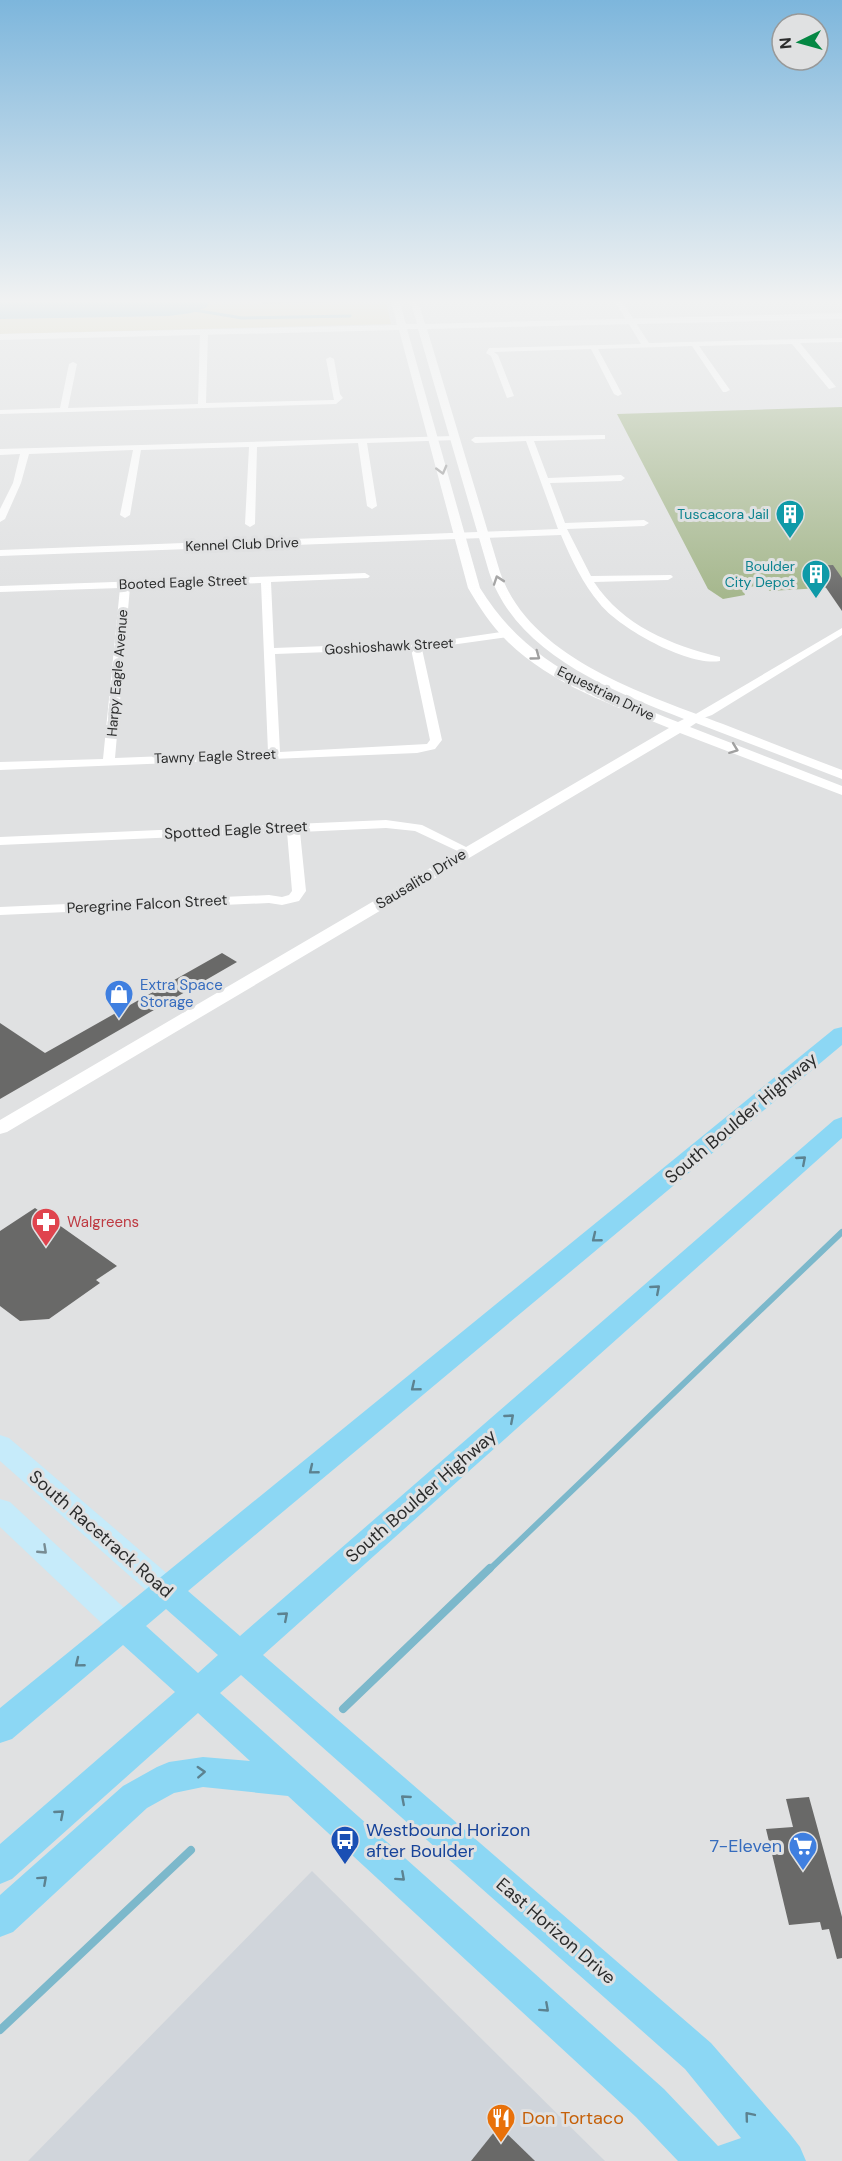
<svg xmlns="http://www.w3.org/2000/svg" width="842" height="2161" font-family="'DM Sans',sans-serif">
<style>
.built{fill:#d0d5db}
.green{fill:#a4b68b}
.sand{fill:#e1d8b3}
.water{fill:#7cb8cb}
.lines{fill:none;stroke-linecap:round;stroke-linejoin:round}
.stream-far2{stroke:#7cb8cb;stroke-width:3}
.stream-far1{stroke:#7cb8cb;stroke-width:6}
.stream{stroke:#7cb8cb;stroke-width:8}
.building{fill:#696968}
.minor{fill:#fff;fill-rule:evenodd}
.tertiary{fill:#fff;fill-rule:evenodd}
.secondary{fill:#c6ebfa;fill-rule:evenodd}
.primary{fill:#8cd7f4;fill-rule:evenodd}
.oneway{stroke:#a0a0a0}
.oneway2{stroke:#5c8290}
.oneway3{stroke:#788c93}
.labels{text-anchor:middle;stroke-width:6;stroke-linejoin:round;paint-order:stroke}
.far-culture-label{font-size:14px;fill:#0d838f;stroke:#e0e1e2;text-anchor:end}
.far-street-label{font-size:14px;fill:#2b2c2c;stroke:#e0e1e2}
.street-label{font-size:15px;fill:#2b2c2c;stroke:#e0e1e2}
.shop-label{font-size:15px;fill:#366cbe;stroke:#e0e1e2;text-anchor:start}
.health-label{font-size:15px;fill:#be3a42;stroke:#e0e1e2;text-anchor:start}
.near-street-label{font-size:18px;fill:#2b2c2c;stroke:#e0e1e2}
.near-transit-label{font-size:18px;fill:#164399;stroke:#e0e1e2;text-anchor:start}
.near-shop-label{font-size:18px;fill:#366cbe;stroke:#e0e1e2;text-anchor:end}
.near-food-label{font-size:18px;fill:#c56008;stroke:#e0e1e2;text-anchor:start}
</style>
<rect width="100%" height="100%" fill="#e0e1e2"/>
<polygon class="built" points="312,1871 605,2161 28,2161"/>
<g class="green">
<polygon points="258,300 385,300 386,302 264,304"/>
<polygon points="842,407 842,584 838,587 770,591 763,586 742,587 745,595 723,599 708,589 617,414"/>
</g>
<polygon class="sand" points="204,300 258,300 264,304 386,302 391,324 0,334 0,319 168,316 191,313 209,302"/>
<polygon class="water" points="0,300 204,300 209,302 207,307 191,313 169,316 0,319"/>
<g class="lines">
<polyline class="stream-far2" points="194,310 242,318 350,316"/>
<polyline class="stream-far1" points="489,1570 842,1232"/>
<g class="stream">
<polyline points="343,1709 490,1568"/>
<polyline points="0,2030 191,1850"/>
</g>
</g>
<g class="building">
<polygon points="833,565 842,578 842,611 811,566"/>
<polygon points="222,953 237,962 0,1099 0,1023 45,1053"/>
<polygon points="35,1208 117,1266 96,1280 100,1283 49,1319 20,1321 0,1306 0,1231"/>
<polygon points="809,1797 842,1917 842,1958 837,1959 829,1929 822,1930 820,1922 789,1925 766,1829 793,1827 786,1799"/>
<polygon points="499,2126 535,2161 471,2161"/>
</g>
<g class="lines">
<g class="minor">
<polygon points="614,300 621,300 649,343 842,338 842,342 800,343 836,387 829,389 792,344 699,346 730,390 726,392 723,392 692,346 598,349 622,394 618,396 614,394 591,349 494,352 498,355 514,396 507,398 491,356 486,353 489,348 641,344"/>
<polygon points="204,330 208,332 206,403 334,400 326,359 330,357 334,359 340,394 343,398 336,404 0,414 0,410 60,408 69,364 73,362 77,364 68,408 198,404 200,332"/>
<path d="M602 435H605V439L534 441 548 478 621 475 625 478 621 481 550 483 565 523 644 520 649 523 644 526 567 529 591 576 671 575 673 577 668 580 594 582C623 626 671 645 720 657V661C689 667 619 628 600 604 583 584 571 559 561 535L0 556V550L558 529 526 441 475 443 471 440 475 437Z"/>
<polygon points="454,436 457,436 457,440 367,443 377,506 372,509 367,506 358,443 257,447 255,524 250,527 245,524 249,447 141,450 130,515 125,518 120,515 133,450 29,454 21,483 5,519 0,522 0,509 13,483 20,454 0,455 0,449"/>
<path d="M365 573 370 576 368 578 271 582 274 648 433 642 508 631 513 634 508 637 422 649 442 740 435 749 417 753 0 770V762L103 759 120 588 0 592V586ZM261 583 268 752 115 758 130 587ZM411 649 430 740 427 744 280 752 275 654Z"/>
<polygon points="842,628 842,635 712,715 695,721 689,718"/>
<polygon points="386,820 422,825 474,851 468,855 464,854 415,831 386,828 300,832 306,891 299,901 282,905 269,903 0,915 0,907 269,895 282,897 289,895 292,891 287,832 0,845 0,837"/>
</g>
<path class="tertiary" d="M391 300H399L406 324H417L410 300H418L425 324 842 313V319L427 329 500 572C530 659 645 694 723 724 762 739 802 755 842 770V779L696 723 690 727 842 786V795L680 733 7 1132 0 1134V1120L669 728C613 705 550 684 506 640 491 625 479 607 468 588L399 330 0 340V334L397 325ZM407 329H418L489 572C516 654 610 690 684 719L678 722C598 690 528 666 480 588Z"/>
<g class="secondary">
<polygon points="0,1435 9,1438 177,1582 181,1591 177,1600 167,1603 157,1600 0,1461"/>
<polygon points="0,1499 10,1502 134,1617 138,1626 134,1635 124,1639 114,1635 0,1527"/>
</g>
<path class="primary" d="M842 1027V1045L188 1591 240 1636 834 1120 842 1117V1138L263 1655 711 2043 790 2134 800 2147 806 2161H678L636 2117 288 1796 203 1787 174 1793 147 1808 13 1932 0 1937V1895L123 1786 157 1767 169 1762 203 1757 250 1761 198 1713 12 1879 0 1884V1844L175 1692 123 1645 12 1739 0 1743V1708L834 1029ZM166 1609 218 1655 198 1673 146 1626ZM241 1675 685 2069 741 2138 718 2146 664 2089 220 1693Z"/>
</g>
<defs><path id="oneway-chevron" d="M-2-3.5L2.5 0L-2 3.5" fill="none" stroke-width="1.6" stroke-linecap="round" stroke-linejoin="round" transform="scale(1.5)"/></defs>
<g class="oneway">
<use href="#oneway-chevron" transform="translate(442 470) rotate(75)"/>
<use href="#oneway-chevron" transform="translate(498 580) rotate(-109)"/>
<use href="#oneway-chevron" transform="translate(536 656) rotate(36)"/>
<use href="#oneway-chevron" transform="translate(734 749) rotate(21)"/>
</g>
<g class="oneway2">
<use href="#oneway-chevron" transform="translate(802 1160) rotate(-41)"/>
<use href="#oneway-chevron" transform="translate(596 1238) rotate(141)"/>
<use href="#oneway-chevron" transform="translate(656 1289) rotate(-41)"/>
<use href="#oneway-chevron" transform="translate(415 1387) rotate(141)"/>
<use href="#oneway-chevron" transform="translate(510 1418) rotate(-41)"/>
<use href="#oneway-chevron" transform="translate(313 1470) rotate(141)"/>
<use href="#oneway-chevron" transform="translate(284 1616) rotate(-41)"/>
<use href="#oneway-chevron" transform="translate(79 1663) rotate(141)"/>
<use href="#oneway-chevron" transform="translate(201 1772) rotate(-3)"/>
<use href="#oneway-chevron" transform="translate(405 1799) rotate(-139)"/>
<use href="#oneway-chevron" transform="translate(60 1814) rotate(-41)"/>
<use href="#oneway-chevron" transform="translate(401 1877) rotate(42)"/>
<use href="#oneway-chevron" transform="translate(43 1880) rotate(-42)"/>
<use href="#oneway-chevron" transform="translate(545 2008) rotate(42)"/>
<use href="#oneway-chevron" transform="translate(749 2116) rotate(-130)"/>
</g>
<use class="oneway3" href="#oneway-chevron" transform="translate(43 1550) rotate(43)"/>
<linearGradient id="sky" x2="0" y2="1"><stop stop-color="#7db6dc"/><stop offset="0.5" stop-color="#f1f2f2"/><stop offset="1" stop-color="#f1f2f2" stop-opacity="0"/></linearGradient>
<rect width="842" height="603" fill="url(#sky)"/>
<defs>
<g id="building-pin" transform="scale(1.5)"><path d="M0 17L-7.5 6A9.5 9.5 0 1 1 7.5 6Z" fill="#0f9aa8" stroke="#e0e1e2"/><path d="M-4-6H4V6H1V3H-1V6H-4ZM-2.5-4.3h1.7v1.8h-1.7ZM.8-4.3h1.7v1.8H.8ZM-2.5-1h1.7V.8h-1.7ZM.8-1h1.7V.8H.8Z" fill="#fff"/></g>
<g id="shop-pin" transform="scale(1.5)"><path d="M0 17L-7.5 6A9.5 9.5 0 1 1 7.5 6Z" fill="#3f7fe0" stroke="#e0e1e2"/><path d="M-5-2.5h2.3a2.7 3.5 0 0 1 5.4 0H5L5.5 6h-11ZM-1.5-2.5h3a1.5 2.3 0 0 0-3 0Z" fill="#fff"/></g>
<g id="pharmacy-pin" transform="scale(1.5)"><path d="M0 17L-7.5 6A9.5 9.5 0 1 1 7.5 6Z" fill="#e0444e" stroke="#e0e1e2"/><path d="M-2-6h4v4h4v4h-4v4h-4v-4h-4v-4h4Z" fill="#fff"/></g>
<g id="bus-pin" transform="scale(1.5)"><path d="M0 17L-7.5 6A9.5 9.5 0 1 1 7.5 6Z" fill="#1a4fb4" stroke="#e0e1e2"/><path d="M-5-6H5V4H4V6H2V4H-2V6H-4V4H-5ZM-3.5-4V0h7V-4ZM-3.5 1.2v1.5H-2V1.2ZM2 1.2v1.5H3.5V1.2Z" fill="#fff"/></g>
<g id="supermarket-pin" transform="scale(1.5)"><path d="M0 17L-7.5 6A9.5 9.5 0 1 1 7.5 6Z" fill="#3f7fe0" stroke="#e0e1e2"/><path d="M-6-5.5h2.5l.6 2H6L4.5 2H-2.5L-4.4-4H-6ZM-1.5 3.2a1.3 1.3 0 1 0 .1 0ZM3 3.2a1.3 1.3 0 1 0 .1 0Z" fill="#fff"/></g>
<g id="restaurant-pin" transform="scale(1.5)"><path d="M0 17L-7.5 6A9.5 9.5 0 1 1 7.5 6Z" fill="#e8710a" stroke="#e0e1e2"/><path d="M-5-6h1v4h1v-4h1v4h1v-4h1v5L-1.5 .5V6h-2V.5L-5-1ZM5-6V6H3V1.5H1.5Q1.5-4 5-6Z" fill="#fff"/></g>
</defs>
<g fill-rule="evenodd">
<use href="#building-pin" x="790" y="514"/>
<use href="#building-pin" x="816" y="574"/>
<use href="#shop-pin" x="119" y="994"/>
<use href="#pharmacy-pin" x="46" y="1222"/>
<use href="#bus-pin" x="345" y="1840"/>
<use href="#supermarket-pin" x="803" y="1846"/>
<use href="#restaurant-pin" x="501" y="2118"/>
</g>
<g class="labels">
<g class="far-culture-label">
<text x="769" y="519">Tuscacora Jail</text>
<text x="795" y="571">Boulder<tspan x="795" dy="16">City Depot</tspan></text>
</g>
<g class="far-street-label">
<text transform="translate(242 544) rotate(-2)" y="5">Kennel Club Drive</text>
<text transform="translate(183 582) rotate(-2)" y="5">Booted Eagle Street</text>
<text transform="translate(389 646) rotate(-3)" y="5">Goshioshawk Street</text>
<text transform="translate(117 673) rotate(-85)" y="5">Harpy Eagle Avenue</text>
<text transform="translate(606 693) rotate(26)" y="5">Equestrian Drive</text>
<text transform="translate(215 756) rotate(-2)" y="5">Tawny Eagle Street</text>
</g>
<g class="street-label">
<text transform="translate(236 830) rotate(-3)" y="5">Spotted Eagle Street</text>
<text transform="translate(421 879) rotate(-31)" y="5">Sausalito Drive</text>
<text transform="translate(147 904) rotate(-3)" y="5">Peregrine Falcon Street</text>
</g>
<g class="shop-label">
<text x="140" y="990">Extra Space<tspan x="140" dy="17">Storage</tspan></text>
</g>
<g class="health-label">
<text x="67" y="1227">Walgreens</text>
</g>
<g class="near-street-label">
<text transform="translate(741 1118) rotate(-40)" y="6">South Boulder Highway</text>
<text transform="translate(421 1496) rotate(-41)" y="6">South Boulder Highway</text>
<text transform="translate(101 1534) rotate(41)" y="6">South Racetrack Road</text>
<text transform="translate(556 1931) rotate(41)" y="6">East Horizon Drive</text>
</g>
<g class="near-transit-label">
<text x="366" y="1836">Westbound Horizon<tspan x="366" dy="21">after Boulder</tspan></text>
</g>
<g class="near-shop-label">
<text x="782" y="1852">7-Eleven</text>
</g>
<g class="near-food-label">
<text x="522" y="2124">Don Tortaco</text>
</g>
</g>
<g transform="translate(800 42) rotate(265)"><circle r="28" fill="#e0e1e2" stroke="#989999" stroke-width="1.5"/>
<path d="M0-4.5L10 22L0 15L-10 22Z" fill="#048743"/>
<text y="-9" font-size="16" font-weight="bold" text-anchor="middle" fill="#2b2c2c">N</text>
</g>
</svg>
